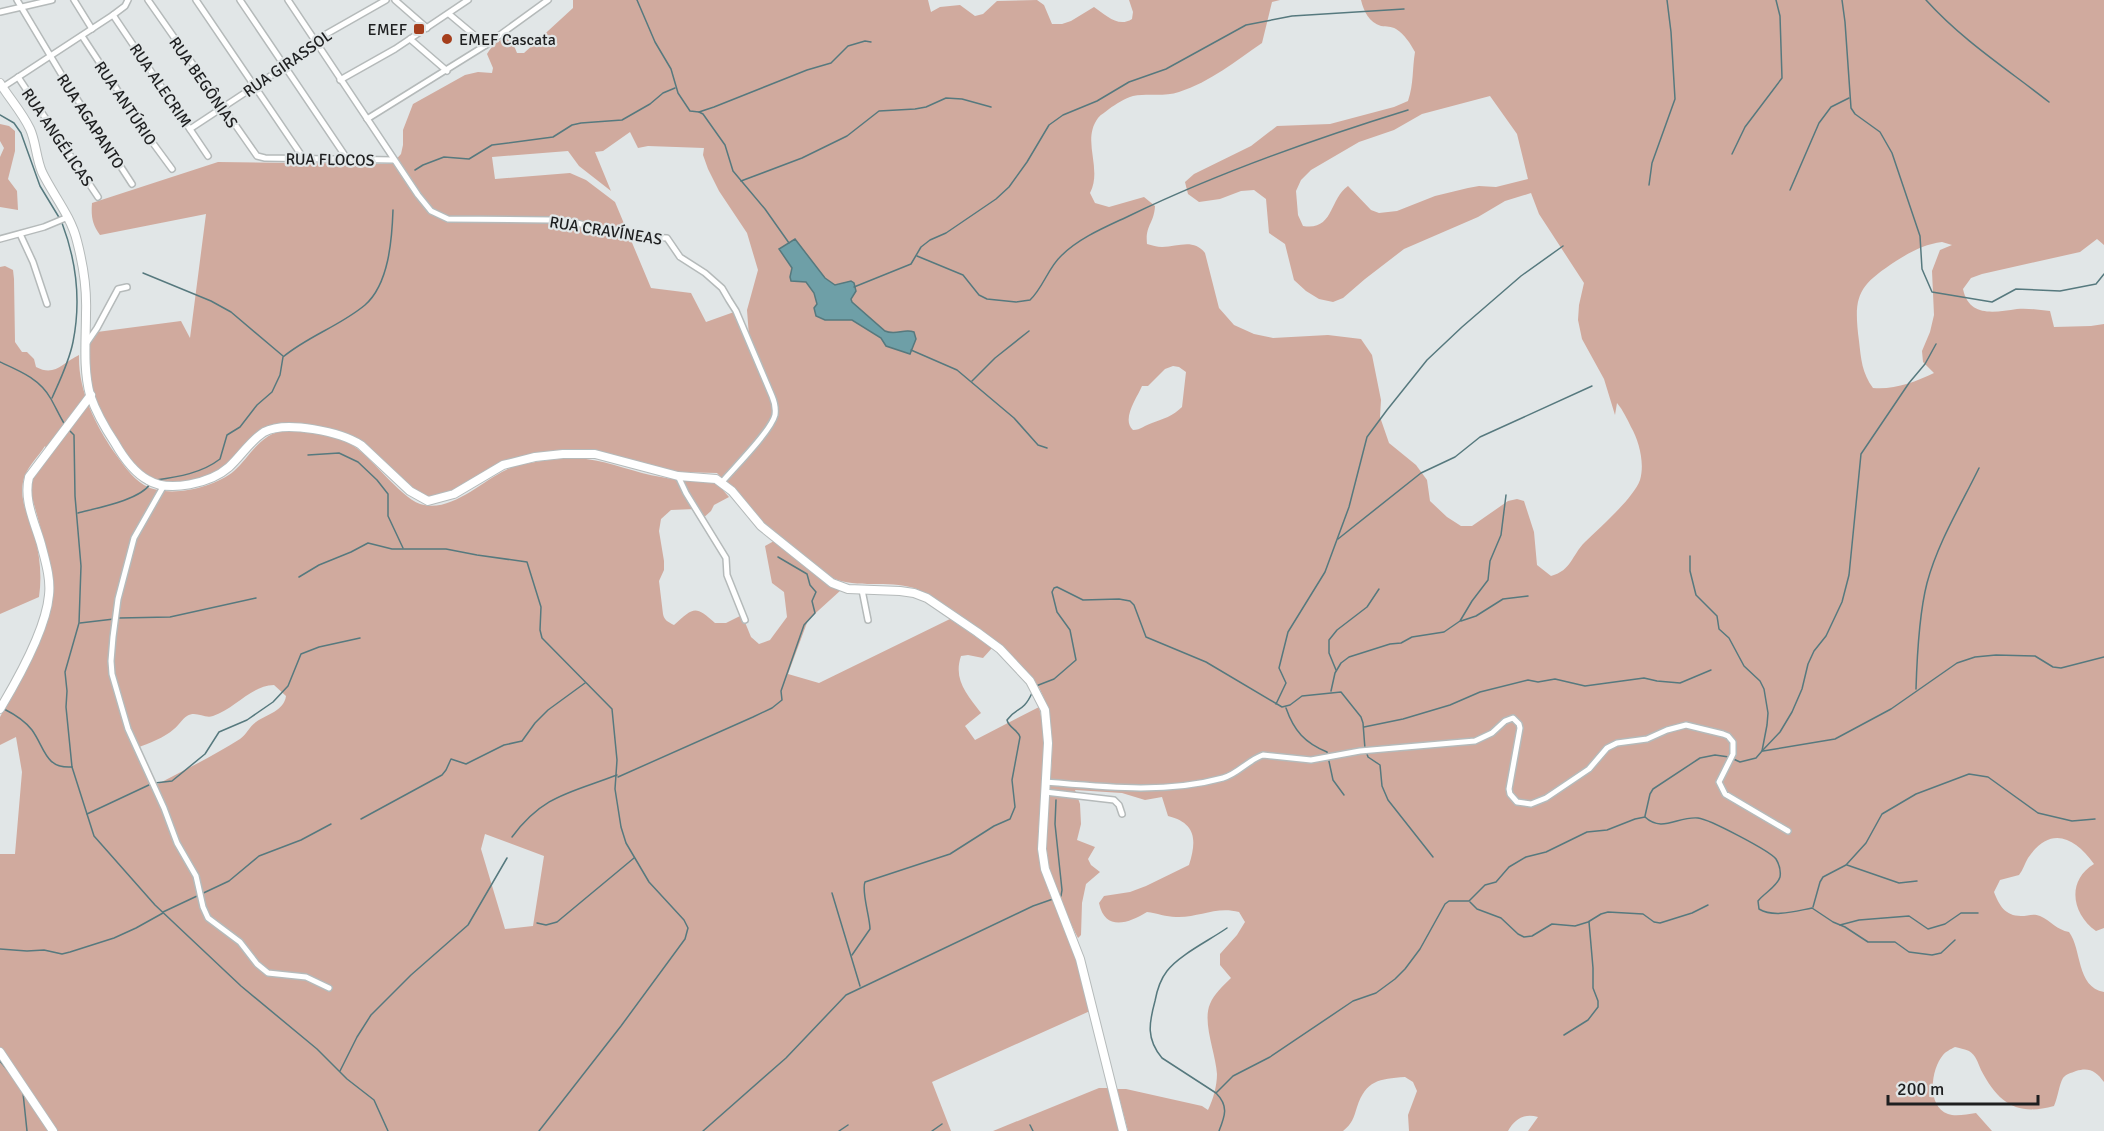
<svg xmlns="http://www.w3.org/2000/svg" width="2104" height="1131" font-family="Signika,sans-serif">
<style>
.green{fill:#d0aa9e;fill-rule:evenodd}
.water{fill:#6e9fa7;stroke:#56797e;stroke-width:1.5}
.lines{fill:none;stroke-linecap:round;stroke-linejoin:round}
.stream{stroke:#56797e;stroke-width:1.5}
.street-casing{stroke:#b5baba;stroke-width:8}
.secondary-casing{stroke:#b5baba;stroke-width:10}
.street{stroke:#fff;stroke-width:5}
.secondary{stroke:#fff;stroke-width:8}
.poi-dot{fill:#a53e1c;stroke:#e1e6e7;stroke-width:2}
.labels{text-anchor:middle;stroke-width:4.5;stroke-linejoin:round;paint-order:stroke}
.poi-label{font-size:16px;fill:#1e1f20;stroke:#e1e6e7;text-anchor:end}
.street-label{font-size:16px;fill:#1e1f20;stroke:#e1e6e7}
</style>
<rect width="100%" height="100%" fill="#e1e6e7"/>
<g class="green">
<path d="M573 0H928L931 12 940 7 960 5 975 16 983 14 997 1 1037 0 1044 5 1052 24H1062L1071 21 1094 7C1106 15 1118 28 1132 19L1133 12 1129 0H1280L1272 2 1262 43C1236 61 1210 82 1179 92 1165 97 1148 93 1133 96 1125 98 1116 104 1109 109 1106 112 1101 114 1098 118 1081 141 1103 168 1090 193L1095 203 1109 207 1144 197 1155 206C1154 224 1145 225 1147 244 1152 245 1157 247 1162 247 1178 247 1193 238 1205 253L1219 308 1234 325 1254 334 1273 338 1328 335 1361 339 1372 355 1381 400 1380 417 1389 443 1416 465 1427 480 1430 501 1447 517 1461 526H1472L1508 501 1517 499 1524 501 1534 532 1537 565 1551 576C1572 570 1571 556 1585 542 1600 527 1633 499 1640 480 1645 463 1639 441 1631 427 1627 419 1623 410 1617 403L1615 415 1604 379 1582 339 1578 320 1579 305 1584 283 1539 214 1531 193 1505 201 1478 217 1404 249 1365 279 1343 298 1333 302 1319 299 1306 291 1294 280 1285 244 1269 233 1266 199 1254 190 1241 191 1220 199 1199 202 1188 194 1185 182 1194 174 1251 146 1277 126 1330 124 1394 107 1408 101C1414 83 1412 70 1415 52 1410 43 1405 35 1396 29 1391 26 1387 27 1381 26 1369 22 1364 12 1361 0H2104V245L2097 239 2080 252 1982 274 1971 278 1963 289C1969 318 1995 312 2017 309 2028 308 2039 310 2050 311L2054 327 2091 326 2104 324V928L2096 931C2072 914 2066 881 2094 864 2075 837 2050 825 2028 858 2025 863 2023 870 2019 875L2000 880 1994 892C1999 905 2005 916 2021 916 2028 916 2033 913 2040 916 2051 921 2057 930 2069 932 2082 949 2076 987 2104 992V1082C2096 1071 2089 1067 2076 1071 2071 1073 2066 1074 2063 1078 2059 1085 2058 1097 2054 1106 2017 1116 1999 1104 1981 1070 1978 1063 1976 1055 1969 1051 1965 1049 1959 1048 1955 1047 1951 1049 1945 1052 1943 1055 1931 1069 1926 1106 1948 1114 1956 1117 1967 1114 1976 1113L1992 1131H1528L1538 1117C1524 1113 1515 1119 1508 1131H1409L1408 1115 1417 1091 1413 1082 1405 1077C1379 1079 1366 1080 1357 1107 1354 1117 1352 1124 1343 1131H1128L1117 1089H1126L1202 1106 1208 1110C1213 1100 1217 1086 1217 1074 1216 1054 1202 1022 1210 1004 1214 994 1223 986 1231 978L1220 965V954L1237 935 1245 922 1239 912C1215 906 1199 918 1176 917 1166 917 1157 913 1147 912 1129 923 1105 932 1099 903L1104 896 1130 892 1146 886 1189 865C1197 840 1196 823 1168 816L1162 797 1145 800 1122 793 1075 790 1080 804 1081 824 1077 840 1095 847 1088 859 1091 865 1100 872 1086 884 1082 903 1081 935 1078 938C1065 911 1050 883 1047 852 1041 796 1069 733 1035 681 1029 672 1016 665 1007 657 982 637 957 617 932 597 926 594 920 590 914 588 887 580 858 589 832 578L760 521 717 473 677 472 607 455 504 462 459 489 425 498C405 486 392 467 374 453 351 435 317 424 289 423 257 422 250 451 228 466 205 481 176 488 149 479 131 472 98 412 92 392 88 378 88 361 87 347L97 332 181 321 190 338 206 214 100 235C92 224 91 216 92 203L218 162 392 164 401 154 403 145V130L413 104 465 75 478 72 492 73 493 68 487 54C493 44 499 40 510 36L517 53H524L573 8ZM1490 96 1517 134 1528 179 1496 187 1479 186 1468 188 1435 196 1397 211 1379 213 1371 210 1348 186C1329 199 1334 231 1303 226L1298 215 1296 191 1301 180 1311 170 1359 142 1394 130 1422 114ZM630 132 638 148 648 146 704 148 703 155 708 169 719 191 747 233 758 270 747 310 749 336 734 312 706 322 691 293 651 288 615 202 586 180 570 173 495 179 492 157 568 151 579 166 611 191 595 152 603 151ZM1942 242 1952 245 1940 250 1932 271 1934 315 1930 332 1922 351 1923 362 1934 373C1915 382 1894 390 1873 388 1862 373 1861 359 1859 341 1853 295 1858 286 1896 261 1910 252 1925 244 1942 242ZM1173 366 1179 367 1186 372 1182 407C1173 416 1163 419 1152 423 1145 425 1141 430 1133 430 1121 419 1137 398 1142 386H1148L1165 369Z"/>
<polygon points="0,124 9,126 15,131 15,151 8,179 17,191 18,210 0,207 0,157 4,148 0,141"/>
<path d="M5 266 13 270 14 279 15 342 22 352H27L34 359 36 367C55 377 62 363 79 355 78 390 95 424 114 452 122 463 132 478 144 485 168 499 214 488 234 471 252 455 262 429 290 431 311 432 338 435 355 447 374 460 404 502 424 505 453 511 482 481 506 470 515 465 530 463 541 461 555 459 572 457 586 459 612 462 635 473 661 477 679 481 697 479 715 481L729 497 714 505 711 511 701 520 695 509 671 510 661 519 659 531 664 561V570L659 581 663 614C664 620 668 622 674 625 694 607 695 605 715 623H726L742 615 751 637 759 644 770 640 787 617 784 592 772 583 765 546 774 541 841 590 808 620 788 674 819 683 950 619 992 648 983 658 968 655 961 656C953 680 967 694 981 713L965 726 975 740 1039 707C1046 734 1046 765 1042 794 1040 814 1037 834 1039 854 1043 890 1064 920 1076 953 1083 971 1086 992 1090 1011L932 1082 951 1131H0V854H15L22 772 16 737 0 745V717L27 667 50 606 42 533 30 490 32 478 48 453 45 446C38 457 25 469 23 482 19 501 30 519 35 537 40 557 42 577 39 597L0 614V267ZM274 685 286 696C284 711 267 714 256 722 249 727 247 734 240 739 213 756 183 771 154 786L137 748C149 743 164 738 174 729 179 725 182 719 187 716 196 710 204 719 213 716 236 708 250 686 274 685ZM485 834 544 856 533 926 505 929 481 849Z"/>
<polygon points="1099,1088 1109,1088 1120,1131 993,1131"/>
</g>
<path class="water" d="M795 239 825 278 835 285 851 281 854 283 856 291 851 299 852 302 885 331C896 336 904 328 914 332L916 339 910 354 886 346 881 338 852 320H825L816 316 814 308 817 304 814 293 806 282 791 281 790 277 792 268 779 249Z"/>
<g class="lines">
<g class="stream">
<polyline points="637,0 655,42 671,69 678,93 690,111 699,112 714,107 807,70 831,63 848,46 865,41 871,42"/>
<polyline points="1842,0 1845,22 1851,108 1855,114 1880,132 1892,153 1920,236 1922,269 1932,292 1992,302 2016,289 2060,291 2096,284 2104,274"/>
<path d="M1926 0C1962 40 2007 69 2049 102"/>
<polyline points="699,112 703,114 725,145 733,171 765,209 789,243"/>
<polyline points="0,115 14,123 21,133 40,186 60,219"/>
<polyline points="1732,154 1745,127 1782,78 1780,16 1776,0"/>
<polyline points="415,170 423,165 444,157 469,159 492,145 553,137 572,125 581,123 622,120 650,104 663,93 675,88"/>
<polyline points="741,181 802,158 847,136 879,111 915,109 926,107 946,98 962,99 991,107"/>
<polyline points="1649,185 1652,163 1675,99 1671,32 1667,0"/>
<polyline points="1790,190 1819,123 1831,107 1849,98"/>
<path d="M917 256 963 275 979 295 987 299 1016 302 1030 300C1043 288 1048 268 1061 256 1080 237 1108 226 1131 215 1220 172 1314 139 1408 110"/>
<polyline points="143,273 211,301 231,312 283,356"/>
<polyline points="854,287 911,264 921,247 930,240 946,233 996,199 1009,187 1027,162 1049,125 1063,115 1097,101 1129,82 1166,69 1246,25 1292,16 1404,9"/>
<polyline points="911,350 957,370 1014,418 1038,445 1047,448"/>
<path d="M0 362C20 371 40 379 51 399 56 408 60 417 65 425"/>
<polyline points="972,381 995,358 1029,331"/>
<path d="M52 398C60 380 69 362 73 342 81 302 76 260 62 223"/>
<polyline points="68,429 74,435 75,496 81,566 79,623 65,672 67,691 66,707 72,767 94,836 155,905 241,986 317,1049 347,1079 374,1100 388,1131"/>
<polyline points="308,455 339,453 358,462 377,480 388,494 388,516 403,548"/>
<path d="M156 480C178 477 202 473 220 459L227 435 240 427 257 405 272 392 280 375 283 357C308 336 340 326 365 305 389 284 392 239 393 210"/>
<path d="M78 513C97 508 140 500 150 484"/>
<polyline points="1338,539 1421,473 1455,457 1480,437 1592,386"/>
<polyline points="299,577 319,565 351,552 368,543 392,549 446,549 477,555 527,562 541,607 540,630 542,638 612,709 617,760 615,789 621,827 626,843 649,882 684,920 688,928 685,939 621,1026 539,1131"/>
<polyline points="119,618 170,617 256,598"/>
<polyline points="1461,621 1476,616 1503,599 1528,596"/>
<polyline points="80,623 114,619"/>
<polyline points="1336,670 1329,653 1329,640 1337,630 1367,607 1379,589"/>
<polyline points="1036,686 1054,679 1076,660 1070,630 1057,612 1052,592 1054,588 1057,587 1083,600 1119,599 1130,601 1134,605 1146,637 1206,662 1282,707 1290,705 1302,696 1341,692 1361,717 1363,723 1365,749"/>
<path d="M1916 689C1917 656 1919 614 1927 583 1938 542 1961 505 1979 468"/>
<polyline points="1331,691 1335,673 1341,663 1349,657 1390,644 1401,643 1412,637 1444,632 1460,621 1472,601 1488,580 1490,561 1501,535 1506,495"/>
<polyline points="1276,704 1286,683 1279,668 1288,632 1325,572 1349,507 1367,437 1387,410 1427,360 1462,327 1521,276 1563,246"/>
<path d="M1286 708C1294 731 1305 743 1327 752L1333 780 1344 795"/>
<path d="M4 709C14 714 25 721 32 730 45 748 45 769 72 767"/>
<polyline points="1364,727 1403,719 1450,705 1480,692 1528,680 1538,682 1555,679 1585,686 1644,678 1657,681 1680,683 1711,670"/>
<polyline points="1762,751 1780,732 1792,712 1802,689 1808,664 1814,651 1826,636 1842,602 1849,575 1861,454 1909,383 1925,364 1936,344"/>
<polyline points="1763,751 1835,739 1891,709 1957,663 1975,657 1996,655 2035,656 2053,667 2061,668 2104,657"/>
<polyline points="1367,754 1368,757 1380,765 1382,786 1388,800 1433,857"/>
<polyline points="618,777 753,717 772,708 782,700 781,691 804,625 815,613 812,601 816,592 810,585 807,574 778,557"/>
<polyline points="155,783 172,781 205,754 219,732 247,720 273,702 288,686 301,654 319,647 360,638"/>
<polyline points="1056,800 1055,824 1062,890 1061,896"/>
<polyline points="87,814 151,784"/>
<polyline points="1645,816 1650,794 1653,789 1700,758 1715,755 1729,757 1740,762 1756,758 1762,751 1767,725 1768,713 1764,689 1760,681 1744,666 1729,638 1719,629 1717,616 1696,595 1690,571 1690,556"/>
<path d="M1645 817C1662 833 1678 816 1698 818 1709 819 1770 851 1776 859 1779 864 1781 871 1780 877 1777 887 1764 893 1758 901L1759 909C1774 918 1796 911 1812 908L1833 922 1845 927 1868 942H1895L1909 952 1932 955 1941 953 1955 940"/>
<polyline points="361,819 442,775 446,770 451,759 466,764 504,745 522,741 535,723 548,710 585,683"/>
<path d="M512 837C543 795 570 793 617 775"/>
<polyline points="1847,865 1899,883 1917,881"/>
<polyline points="832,893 860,986"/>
<polyline points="1470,902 1477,909 1501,918 1518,934 1524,937 1532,936 1552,924 1575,926 1588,922 1601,914 1608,912 1643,914 1654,922 1660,923 1692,913 1708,905"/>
<polyline points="1813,907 1820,882 1823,877 1846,865 1866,843 1882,814 1916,794 1969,774 1988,777 2038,813 2072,821 2095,819"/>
<polyline points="163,912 229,881 259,856 301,840 331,824"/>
<polyline points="537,923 546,925 557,922 634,858"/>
<polyline points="1840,925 1859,920 1909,916 1928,929 1945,924 1961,913 1978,913"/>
<polyline points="0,949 27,951 44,950 62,954 70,952 114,938 136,928 163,913"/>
<path d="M852 955 870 929C870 917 861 891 865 882L950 854 994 826 1010 819 1015 807 1012 780 1020 737C1018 730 1009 728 1007 720 1016 707 1023 713 1032 693"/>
<polyline points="1564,1035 1588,1020 1598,1007 1598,1001 1593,988 1593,968 1589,922"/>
<polyline points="0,1061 9,1072"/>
<polyline points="340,1071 357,1037 371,1015 411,975 468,925 507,858"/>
<polyline points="23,1093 27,1131"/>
<polyline points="1216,1093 1233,1076 1270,1057 1353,1001 1376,993 1395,979 1405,969 1420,949 1445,904 1449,901 1469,901 1485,885 1496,882 1509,867 1526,857 1546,852 1587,832 1607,830 1635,819 1645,817"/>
<polyline points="1030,1125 1033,1131"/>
<polyline points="703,1131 786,1058 846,995 1033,906 1053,899"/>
<polyline points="839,1131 848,1125"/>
<polyline points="932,1131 942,1124"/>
<path d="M1219 1131C1225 1116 1229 1106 1216 1093L1162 1058C1146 1039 1149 1023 1155 1001 1157 990 1160 980 1167 971 1179 955 1210 940 1227 928"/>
</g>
<g class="street-casing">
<g id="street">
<polyline points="17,0 66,82 132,184"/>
<polyline points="74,0 92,29"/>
<polyline points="148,0 257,156 265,158 394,160"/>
<polyline points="196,0 304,159"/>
<polyline points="240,0 348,160"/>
<path d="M288 0 418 195 431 211 448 219 551 220 573 222 627 236 667 238 680 257 705 273 722 288 729 300 736 311 772 396C775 403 776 408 775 415 771 431 734 468 722 482"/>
<polyline points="395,0 427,28"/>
<polyline points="0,12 52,0"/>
<polyline points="449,14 486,45"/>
<polyline points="113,15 208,156"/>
<polyline points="82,36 147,135 172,169"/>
<polyline points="410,39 447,71"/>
<polyline points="18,77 98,197"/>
<polyline points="340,80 395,49 468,0"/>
<polyline points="3,87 113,15 125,6 128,0"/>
<polyline points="367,119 486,45 548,0"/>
<polyline points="190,129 284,67 314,41 386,0"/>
<polyline points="20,234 33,262 47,304"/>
<polyline points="0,239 44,227 68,217"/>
<polyline points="86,344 97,328 118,289 127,287"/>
<polyline points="678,476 686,493 726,558 727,575 745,620"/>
<polyline points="163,487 134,538 118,599 113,637 111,661 112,674 128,729 164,808 177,843 196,876 203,907 208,918 240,942 257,964 268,973 306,977 329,988"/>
<polyline points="862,590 868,620"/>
<path d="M1046 782C1104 787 1165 794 1223 778 1238 774 1248 760 1263 755L1311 760 1360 751 1475 741 1492 733 1505 721 1513 718 1519 724 1520 728 1509 789 1510 794 1517 802 1531 804 1546 798 1589 769 1607 748 1617 743 1647 739 1667 730 1686 725 1723 734 1728 736 1733 742V754L1719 782 1725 794 1788 831"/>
<polyline points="1045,792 1114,800 1119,805 1122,814"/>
</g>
</g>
<g class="secondary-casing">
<g id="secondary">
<path d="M0 83C9 98 22 112 30 129 36 142 36 158 42 172 53 195 71 216 77 241 83 264 87 289 86 313 86 340 83 368 90 395 96 412 105 428 115 443 123 457 133 472 148 480 169 493 211 483 229 467 241 456 250 441 264 432 286 420 341 432 361 445L410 491 428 501 454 494 503 465 535 457 563 454H595L678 476 716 479 732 491 761 526 832 583 848 589 900 591 914 593 927 598 977 632 1000 649 1030 681 1045 710 1048 743 1042 849 1045 869 1080 959 1123 1131"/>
<path d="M0 709C18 679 46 630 49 595 51 578 45 560 41 544 35 523 23 500 29 477L91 395"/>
<polyline points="0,1052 53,1131"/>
</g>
</g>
<use href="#street" class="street"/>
<use href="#secondary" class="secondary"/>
</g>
<g class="poi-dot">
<rect x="413" y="23" width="12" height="12" rx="3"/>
<circle cx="447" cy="39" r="6"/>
</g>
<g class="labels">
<g class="poi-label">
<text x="407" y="35">EMEF</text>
<text x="459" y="45" text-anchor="start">EMEF Cascata</text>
</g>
<g class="street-label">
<text transform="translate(287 63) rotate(-35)" y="6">RUA GIRASSOL</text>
<text transform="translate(204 82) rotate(55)" y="6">RUA BEGÔNIAS</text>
<text transform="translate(161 85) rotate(56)" y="6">RUA ALECRIM</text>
<text transform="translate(126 103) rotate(56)" y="6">RUA ANTÚRIO</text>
<text transform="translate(91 121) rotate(57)" y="6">RUA AGAPANTO</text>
<text transform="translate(58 137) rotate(56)" y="6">RUA ANGÉLICAS</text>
<text transform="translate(330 159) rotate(1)" y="6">RUA FLOCOS</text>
<text transform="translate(606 230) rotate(9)" y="6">RUA CRAVÍNEAS</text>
</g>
</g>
<path d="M1888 1095v9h150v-9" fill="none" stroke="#1e1f20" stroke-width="3"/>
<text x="1897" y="1095" font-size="18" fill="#1e1f20" stroke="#e1e6e7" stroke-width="4.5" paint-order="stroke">200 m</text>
</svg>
